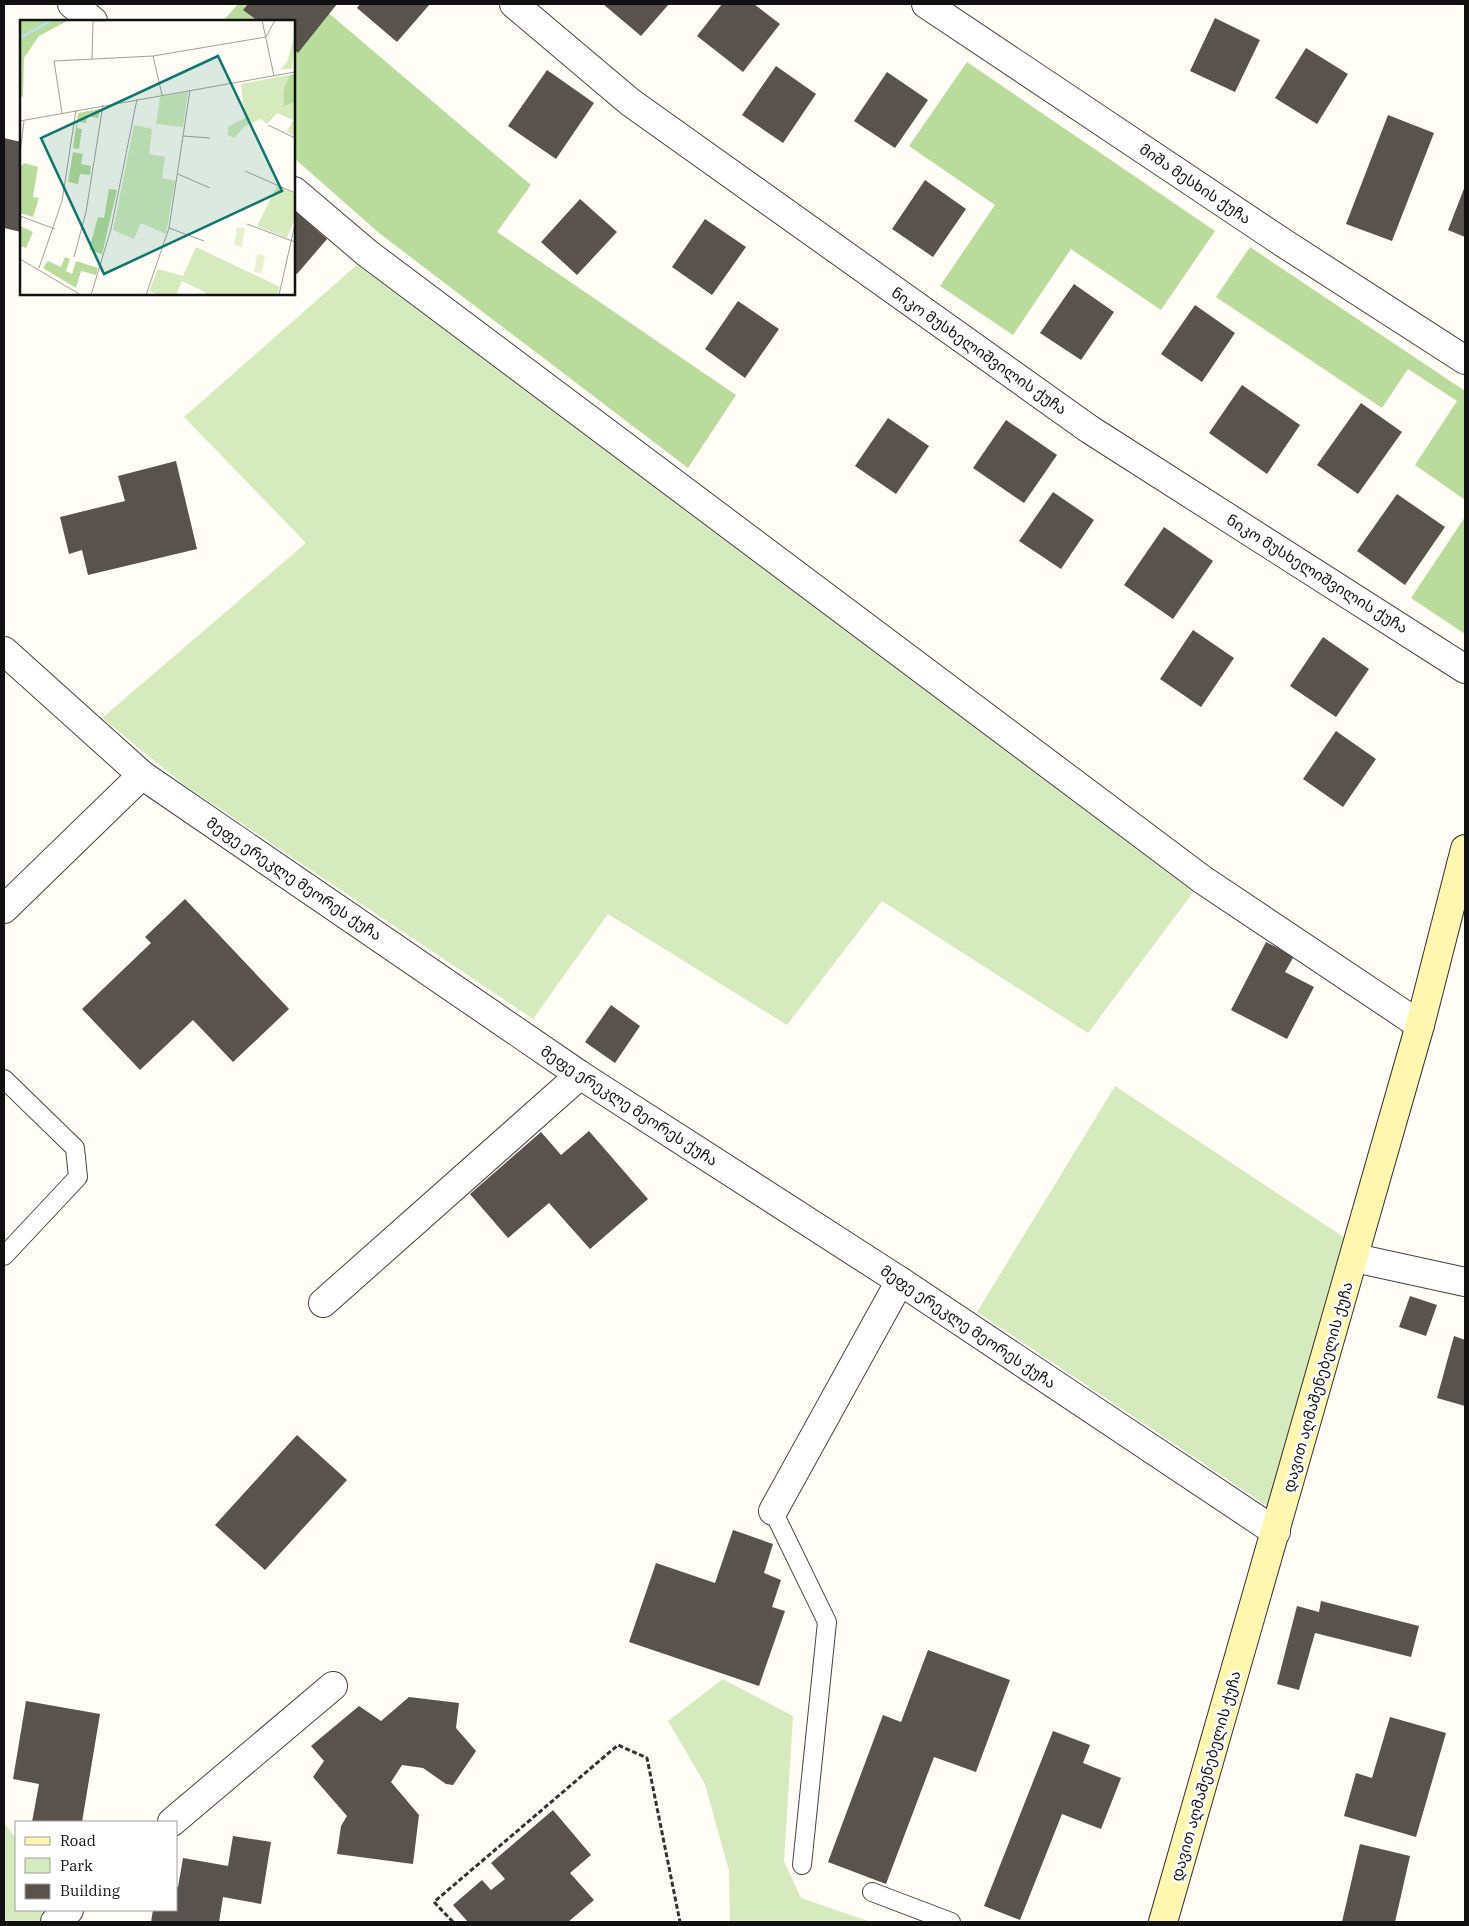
<svg xmlns="http://www.w3.org/2000/svg" width="1469" height="1926" font-family="'IBM Plex Serif','Noto Sans Georgian',serif">
<style>
.green{fill:#d5ebbd}
.forest{fill:#b9dc9c}
.building{fill:#5a524d}
.lines{fill:none;stroke-linecap:round;stroke-linejoin:round}
.lane-casing{stroke:#444;stroke-width:20}
.street-casing{stroke:#444;stroke-width:30}
.secondary-casing{stroke:#333;stroke-width:30}
.path{stroke:#333;stroke-width:3;stroke-dasharray:5 2.5;stroke-linecap:butt}
.lane{stroke:#fff;stroke-width:18}
.street{stroke:#fff;stroke-width:28}
.secondary{stroke:#fff6b0;stroke-width:28}
.labels{text-anchor:middle;stroke-width:5;stroke-linejoin:round;paint-order:stroke}
.street-label{font-size:15px;fill:#111;stroke:#fff}
.inset-river{fill:none;stroke:#b9e0f7;stroke-width:2.5}
.inset-road{fill:none;stroke:#a09f9a;stroke-width:1}
.view{fill:#0f766e;fill-opacity:0.15;stroke:#0f766e;stroke-width:2.5}
.inset-edge{fill:none;stroke:#111;stroke-width:2.5}
</style>
<rect width="100%" height="100%" fill="#fffdf5"/>
<g class="green">
<polygon points="359,263 1197,887 1088,1033 882,901 787,1025 608,914 533,1019 183,784 102,718 306,543 184,417"/>
<polygon points="1115,1086 1345,1238 1267,1506 977,1312"/>
<polygon points="723,1679 793,1716 784,1861 801,1898 871,1922 730,1922 729,1871 705,1784 668,1721"/>
<polygon points="4,1823 16,1838 16,1910 61,1910 47,1922 4,1922"/>
</g>
<g class="forest">
<polygon points="238,4 318,4 531,185 497,232 736,395 688,468 379,233 294,158 294,21 223,21"/>
<polygon points="967,62 1215,231 1161,310 1071,249 1013,335 940,286 995,205 909,146"/>
<polygon points="1250,247 1465,391 1465,500 1415,465 1457,401 1408,369 1382,408 1216,297"/>
<polygon points="1465,517 1465,634 1411,598"/>
</g>
<g class="building">
<polygon points="248,4 337,4 298,53 294,49 294,21 258,21 243,10"/>
<polygon points="360,4 430,4 397,42 357,8"/>
<polygon points="603,4 669,4 641,36"/>
<polygon points="722,4 754,4 780,24 743,72 697,36"/>
<polygon points="1215,18 1260,40 1235,92 1190,71"/>
<polygon points="1306,48 1348,74 1317,124 1275,98"/>
<polygon points="776,66 816,94 783,143 742,115"/>
<polygon points="547,70 594,103 556,159 508,126"/>
<polygon points="887,72 928,100 895,148 854,121"/>
<polygon points="1388,115 1434,133 1392,241 1346,224"/>
<polygon points="4,138 21,142 21,232 4,228"/>
<polygon points="925,180 966,209 933,257 892,229"/>
<polygon points="1465,186 1465,237 1448,230"/>
<polygon points="580,199 617,232 577,275 541,242"/>
<polygon points="294,210 327,239 297,274 294,271"/>
<polygon points="705,219 746,247 712,295 672,267"/>
<polygon points="1074,284 1114,312 1081,360 1040,333"/>
<polygon points="738,301 779,329 745,378 705,349"/>
<polygon points="1195,305 1235,333 1202,382 1161,354"/>
<polygon points="1242,385 1300,425 1267,474 1209,433"/>
<polygon points="1361,403 1402,432 1358,494 1317,465"/>
<polygon points="888,418 929,446 896,494 855,466"/>
<polygon points="1006,420 1057,455 1024,503 973,468"/>
<polygon points="176,461 197,549 88,575 82,550 69,554 60,517 125,501 118,476"/>
<polygon points="1053,492 1094,520 1061,569 1019,541"/>
<polygon points="1397,494 1445,527 1405,585 1357,551"/>
<polygon points="1164,527 1213,561 1173,619 1124,585"/>
<polygon points="1193,630 1234,658 1201,707 1160,679"/>
<polygon points="1323,637 1369,669 1336,717 1290,686"/>
<polygon points="1336,731 1376,759 1343,807 1303,779"/>
<polygon points="185,899 289,1009 233,1062 193,1020 140,1070 82,1009 151,943 145,937"/>
<polygon points="1266,942 1294,956 1285,972 1314,987 1287,1039 1231,1010"/>
<polygon points="611,1005 640,1026 615,1063 585,1042"/>
<polygon points="589,1131 648,1199 590,1249 549,1203 508,1238 470,1194 541,1132 561,1155"/>
<polygon points="1410,1296 1437,1305 1426,1336 1399,1327"/>
<polygon points="1454,1336 1465,1340 1465,1406 1437,1398"/>
<polygon points="297,1435 347,1480 265,1570 215,1525"/>
<polygon points="733,1530 773,1544 764,1573 781,1580 772,1607 785,1611 759,1686 629,1642 656,1563 715,1583"/>
<polygon points="1321,1601 1419,1626 1411,1657 1315,1633 1299,1690 1277,1684 1297,1606 1319,1612"/>
<polygon points="928,1650 1010,1680 976,1772 934,1757 886,1884 828,1862 883,1715 901,1722"/>
<polygon points="409,1697 459,1703 456,1728 476,1751 453,1785 446,1784 423,1768 402,1765 391,1782 419,1815 413,1864 337,1854 341,1826 347,1816 313,1777 324,1761 311,1746 359,1706 381,1721"/>
<polygon points="26,1701 100,1714 82,1822 32,1822 39,1784 13,1779"/>
<polygon points="1390,1717 1446,1733 1416,1837 1344,1816 1356,1773 1372,1778"/>
<polygon points="1053,1731 1090,1745 1083,1763 1121,1778 1101,1829 1062,1814 1020,1920 984,1906"/>
<polygon points="553,1810 591,1855 570,1873 594,1900 568,1922 468,1922 453,1905 482,1880 491,1890 505,1879 491,1863"/>
<polygon points="233,1836 271,1842 261,1904 223,1897 219,1922 151,1922 153,1910 176,1910 176,1887 178,1887 183,1858 228,1866"/>
<polygon points="1360,1844 1410,1856 1395,1922 1342,1922"/>
</g>
<g class="lines">
<g class="lane-casing">
<g id="lane">
<polyline points="4,1079 75,1148 78,1177 4,1256"/>
<polyline points="773,1511 827,1622 802,1865"/>
<polyline points="872,1892 951,1922"/>
</g>
</g>
<g class="street-casing">
<g id="street">
<polyline points="72,4 93,21"/>
<polyline points="514,4 630,102 1089,429 1465,669"/>
<polyline points="926,4 1282,242 1465,360"/>
<polyline points="294,191 367,253 1203,880 1420,1025"/>
<polyline points="4,651 142,775 580,1075 900,1281 1276,1532"/>
<polyline points="4,909 142,775"/>
<polyline points="1355,1258 1465,1282"/>
<polyline points="323,1303 580,1075"/>
<polyline points="773,1511 900,1281"/>
<polyline points="172,1822 333,1686"/>
<polyline points="55,1922 69,1910"/>
</g>
</g>
<g class="secondary-casing">
<polyline id="secondary" points="1163,1922 1420,1025 1465,849"/>
</g>
<polyline class="path" points="453,1922 434,1902 618,1745 647,1758 680,1922"/>
<use href="#lane" class="lane"/>
<use href="#street" class="street"/>
<use href="#secondary" class="secondary"/>
</g>
<g class="labels">
<g class="street-label">
<text transform="translate(1195 184) rotate(34)" y="5">მიშა მესხის ქუჩა</text>
<text transform="translate(979 351) rotate(35)" y="5">ნიკო მუსხელიშვილის ქუჩა</text>
<text transform="translate(1317 574) rotate(32)" y="5">ნიკო მუსხელიშვილის ქუჩა</text>
<text transform="translate(294 879) rotate(34)" y="5">მეფე ერეკლე მეორეს ქუჩა</text>
<text transform="translate(629 1106) rotate(33)" y="5">მეფე ერეკლე მეორეს ქუჩა</text>
<text transform="translate(968 1327) rotate(34)" y="5">მეფე ერეკლე მეორეს ქუჩა</text>
<text transform="translate(1318 1387) rotate(-74)" y="5">დავით აღმაშენებელის ქუჩა</text>
<text transform="translate(1206 1776) rotate(-74)" y="5">დავით აღმაშენებელის ქუჩა</text>
</g>
</g>
<g transform="translate(20 20)">
<rect width="275" height="275" fill="#fffdf5"/>
<path d="M275 14 272 49H261L267 42ZM270 55 262 85 275 82V116L267 112 273 100 257 93 247 104 241 99 225 106 214 118 208 115V107L225 98 221 64ZM168 72 163 107 136 104 140 77ZM114 105 132 109 129 134 145 137 142 158 155 161 146 214 121 203 114 219 93 210ZM257 166 275 174V198L267 218 237 206ZM176 227 260 267 257 275H185V272L162 261 156 275H139L129 271 138 249 163 256Z" fill="#d5ebbd"/>
<path d="M0 0H49L19 16 4 38 3 77 0 76ZM275 54V82L263 86 264 68 270 55ZM80 89 78 98 67 96 66 103 58 102 57 108 62 109 59 129 53 128 58 93ZM53 132 63 134 61 144 71 146 70 155 60 154 58 164 48 162ZM4 143 18 147 13 177 19 178 13 197 0 193V148ZM89 169 97 170 82 234 69 230 78 197 84 198ZM0 206 13 212 6 228 0 226ZM45 237 50 239 46 251 52 254 56 241 78 248 76 255 61 251 56 268 23 248 28 241 41 247Z" fill="#b9dc9c"/>
<path d="M217 207 225 208 222 227 214 225ZM237 234 245 236 242 253 234 252Z" fill="#e6f2cf"/>
<path class="inset-river" d="M0 18 32 0"/>
<path class="inset-road" d="M242 0 254 56M133 36 142 75M72 39 73 1 118 0M42 93 34 41 133 36 246 17 255 0M0 101 275 52M248 105 275 118M163 116 190 118M0 134 4 101M225 151 275 173M158 154 190 168M0 196 35 209M227 204 275 222M149 208 184 221M54 237 66 192 83 85M0 239 61 275M19 248 42 181 56 90M71 275 91 209 117 79M126 275 149 208 170 70M259 275 275 204"/>
<path class="view" d="M198 36 262 171 84 254 21 118Z"/>
<rect width="275" height="275" class="inset-edge"/>
</g>
<rect width="1469" height="1926" fill="none" stroke="#111111" stroke-width="10"/>
<rect x="15" y="1821" width="162" height="90" fill="#ffffff" stroke="#a0a0a0"/>
<rect x="25" y="1837" width="25" height="8" fill="#fff6b0" stroke="#a0a0a0"/>
<text x="60" y="1846" font-size="15" fill="#111111">Road</text>
<rect x="25" y="1858" width="25" height="15" fill="#d5ebbd" stroke="#a0a0a0"/>
<text x="60" y="1871" font-size="15" fill="#111111">Park</text>
<rect x="25" y="1884" width="25" height="15" fill="#5a524d" stroke="#a0a0a0"/>
<text x="60" y="1896" font-size="15" fill="#111111">Building</text>
</svg>
